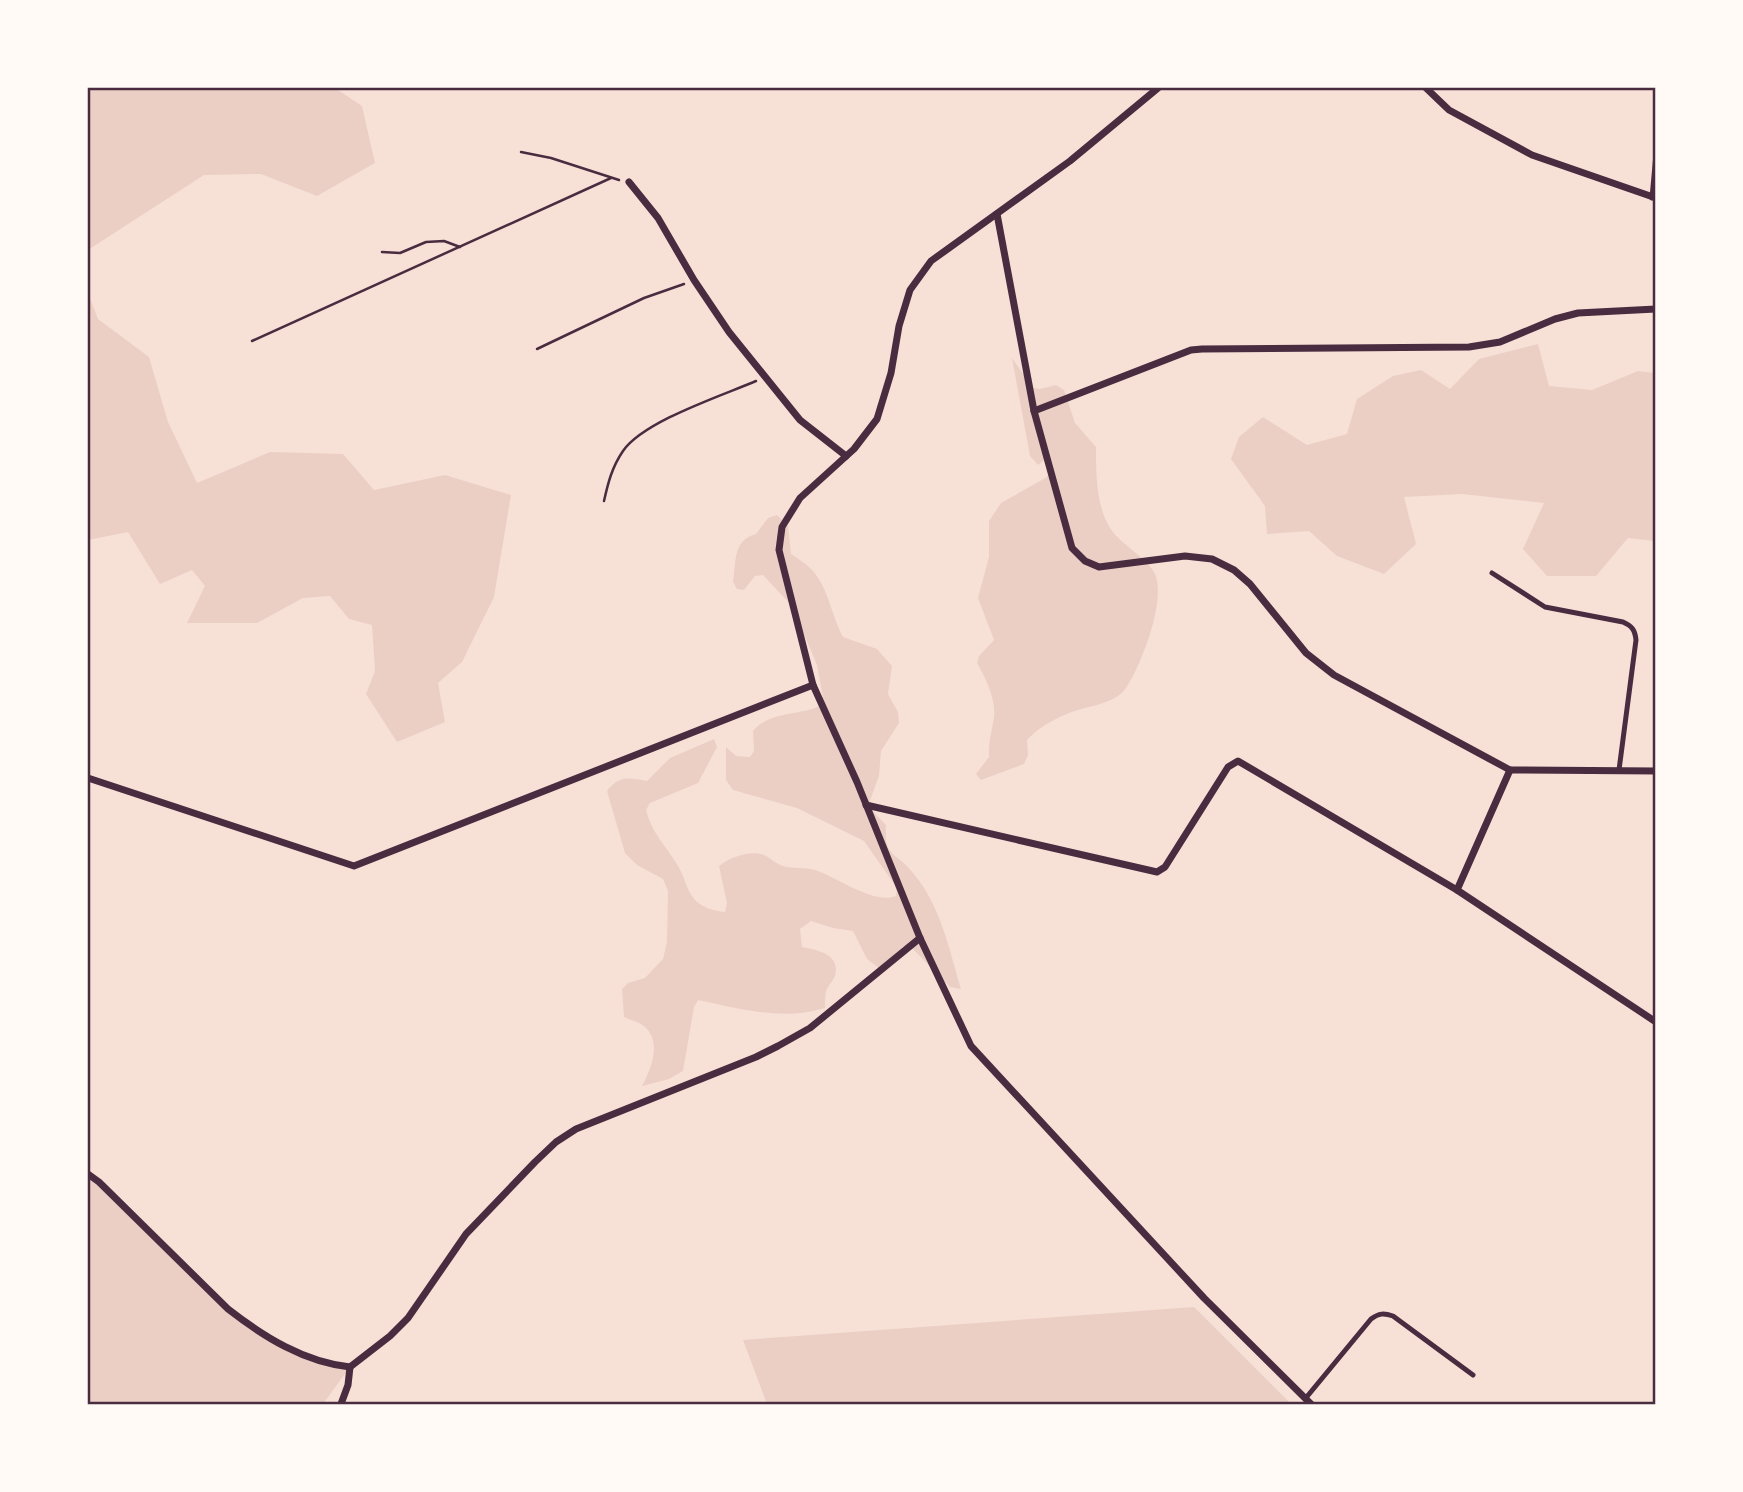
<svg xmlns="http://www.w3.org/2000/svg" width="1743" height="1492" font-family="'Public Sans',sans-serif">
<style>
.green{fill:#ebcfc5}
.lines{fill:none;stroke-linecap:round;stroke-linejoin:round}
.path{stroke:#4a2c40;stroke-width:2.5}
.service{stroke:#4a2c40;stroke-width:5}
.minor{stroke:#4a2c40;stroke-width:7}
.neatline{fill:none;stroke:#4a2c40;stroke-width:2.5}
</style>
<rect width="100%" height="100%" fill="#f7e1d7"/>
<g class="green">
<polygon points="88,88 335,88 362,106 375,163 317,196 261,174 204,175 88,250"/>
<polygon points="88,293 98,319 149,357 168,422 197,483 270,452 343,454 374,490 445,475 511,495 494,597 462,662 438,683 445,722 397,742 366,694 375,671 372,625 349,619 330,596 303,598 257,623 187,623 205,586 192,570 160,584 128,532 88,540"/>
<polygon points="1538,344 1549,386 1592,390 1638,371 1655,373 1655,541 1628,538 1596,576 1547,576 1523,549 1544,503 1462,494 1404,497 1416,544 1384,574 1337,556 1309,531 1267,534 1265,506 1231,459 1239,437 1263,417 1307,445 1347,434 1357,399 1393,376 1421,370 1450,389 1479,359"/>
<path d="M1012 358 1033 388 1040 389 1056 385 1064 390 1075 423 1096 447C1096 471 1096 505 1109 526 1119 544 1143 554 1154 572 1168 597 1141 666 1126 688 1115 705 1084 706 1067 714 1052 720 1038 728 1027 740L1028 755 1024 764 981 780 976 774 989 757C988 742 992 731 994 717 996 699 986 679 977 663L979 656 994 640 978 598 989 557V521L1001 503 1047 477 1051 465 1048 457 1038 465 1030 456Z"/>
<path d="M777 515 788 526 791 554C797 558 804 562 809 567 828 584 831 615 843 637L877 649 892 666 888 694 898 712 899 723 881 751 879 776 868 806 886 825C884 859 895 850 913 873 941 906 949 949 961 989L950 987 909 945 902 947 891 964 879 968 867 959 853 931 833 928 811 921 800 929 802 947C817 950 841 954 835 976 833 981 828 986 826 991 825 996 825 1003 825 1008 782 1021 741 1009 698 1000L694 1007 683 1071 669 1079 642 1086C651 1069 662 1043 645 1027 640 1022 630 1020 624 1017L622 989 628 983 645 978 663 959 667 942 668 891 663 879 637 865 625 853 607 791C619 775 629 778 647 781L670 758 714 739 717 747 698 783 650 803 646 810C653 835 665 844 678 866 685 877 686 890 695 900 703 908 714 911 725 912L727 903 719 866C730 857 751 850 764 855 771 858 776 864 783 866 793 869 805 867 815 870 837 877 874 905 896 896L897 888 864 841 797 808 733 790 726 780V747L736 756 750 757 754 751 753 731C771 709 805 717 824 703L817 665 792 606 763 575 755 576 744 590 737 589 733 582C736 561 733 540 756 534L768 518Z"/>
<polygon points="88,1174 228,1309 294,1351 350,1367 323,1404 88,1404"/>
<polygon points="1194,1307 1291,1404 767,1404 743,1340"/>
</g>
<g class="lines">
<g class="path">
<polyline points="521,152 551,158 619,180"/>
<polyline points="382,252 400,253 426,242 444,241 460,247"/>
<polyline points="252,341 611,178"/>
<polyline points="537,349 644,298 684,284"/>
<path d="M604 501C608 483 612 467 623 451 644 421 721 396 756 381"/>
</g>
<g class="service">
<polyline points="1652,198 1656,154"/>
<path d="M1492 573 1545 607 1623 622C1632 626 1635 630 1636 640L1619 770"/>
<path d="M1305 1399 1371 1319C1379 1313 1384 1313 1393 1316L1473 1375"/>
</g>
<g class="minor">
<polyline points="1158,88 1070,161 931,261 910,290 899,326 891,373 877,419 854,449 800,498 782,527 779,550 813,685 857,782 920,938 971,1046 1204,1298 1311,1404"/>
<polyline points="1426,88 1449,110 1532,155 1656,198"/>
<polyline points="629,182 658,218 694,280 729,332 800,420 846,456"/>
<polyline points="997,214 1034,411 1072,548 1085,561 1099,567 1185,556 1212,559 1234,570 1250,584 1306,653 1334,675 1510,770 1656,771"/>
<polyline points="1034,411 1191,350 1202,349 1469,347 1500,342 1555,319 1578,313 1656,309"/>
<polyline points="1510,770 1457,890 1656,1022"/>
<polyline points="88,778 354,866 813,685"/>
<polyline points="866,805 1157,872 1165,867 1228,767 1238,761 1457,890"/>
<path d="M88 1174 99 1182 228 1309C264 1337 304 1362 350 1367L390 1336 408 1318 466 1234 535 1162 556 1142 576 1129 756 1057 778 1046 810 1028 920 938"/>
<polyline points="341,1404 348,1385 350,1367"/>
</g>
</g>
<rect width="1743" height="1492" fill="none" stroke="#fffaf5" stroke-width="178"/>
<rect x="89" y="89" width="1565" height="1314" class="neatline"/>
</svg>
